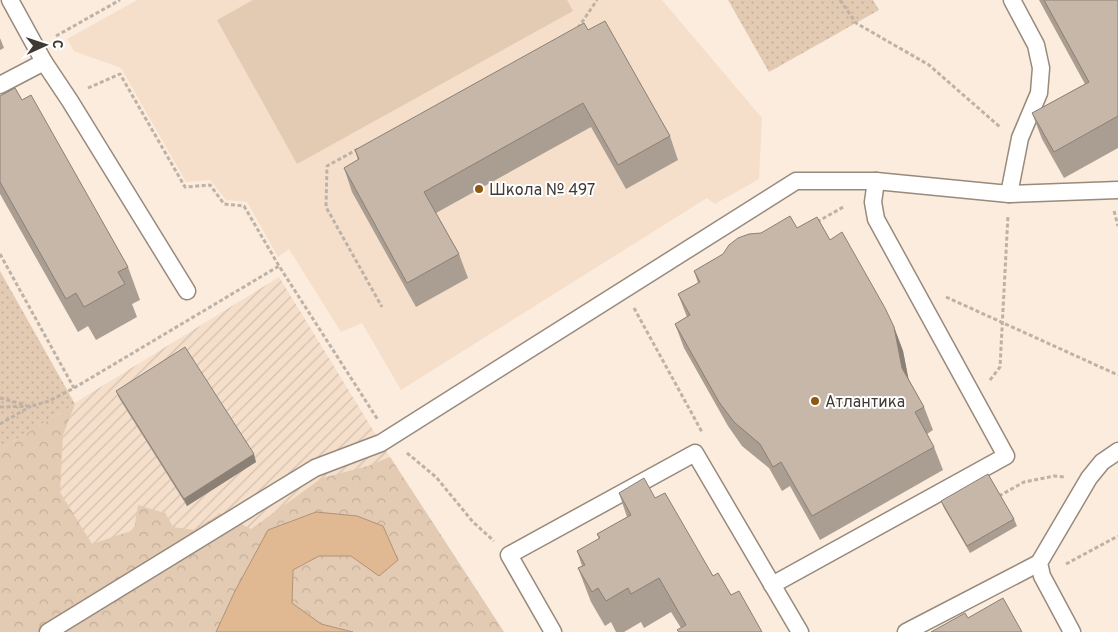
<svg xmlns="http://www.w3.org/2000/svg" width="1118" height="632" font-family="Overpass,sans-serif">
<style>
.built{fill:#f5dfcb}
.industrial{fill:url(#industrial-furrows)}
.forest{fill:url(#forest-crowns)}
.park{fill:url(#park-dots)}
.garden{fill:#e3cab3}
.water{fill:#e0b993;stroke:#b09376}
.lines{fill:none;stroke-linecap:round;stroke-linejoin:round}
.service-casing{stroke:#988a7c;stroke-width:19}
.path{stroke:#beb2a6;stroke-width:3;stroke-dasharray:4 2.5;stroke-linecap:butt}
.service{stroke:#fff;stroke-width:16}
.wall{fill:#aa9d91}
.shaded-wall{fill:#8b8076}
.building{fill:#c6b7a9;stroke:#8b8076}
.poi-dot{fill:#8f570f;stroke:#fff;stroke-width:2}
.labels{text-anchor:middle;stroke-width:4;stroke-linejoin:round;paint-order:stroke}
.poi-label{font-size:16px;fill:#403a34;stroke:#fff;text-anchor:start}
</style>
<defs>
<pattern id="industrial-furrows" width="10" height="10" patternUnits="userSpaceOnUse" patternTransform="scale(1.25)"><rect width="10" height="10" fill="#f5dfcb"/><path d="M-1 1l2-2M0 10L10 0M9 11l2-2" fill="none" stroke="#d3c0af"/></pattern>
<pattern id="forest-crowns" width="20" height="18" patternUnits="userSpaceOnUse" patternTransform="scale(1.25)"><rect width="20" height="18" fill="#e3cab3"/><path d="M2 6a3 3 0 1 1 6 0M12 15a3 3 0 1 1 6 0" fill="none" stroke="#c4ae9b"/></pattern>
<pattern id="park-dots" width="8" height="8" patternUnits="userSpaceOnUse" patternTransform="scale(1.25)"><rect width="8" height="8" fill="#e3cab3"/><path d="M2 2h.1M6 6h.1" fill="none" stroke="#c4ae9b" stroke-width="1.8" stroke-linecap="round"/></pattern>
</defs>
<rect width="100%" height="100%" fill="#fbecdd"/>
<polygon class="built" points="137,0 662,0 762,118 759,179 715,204 707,198 401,390 362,323 341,332 289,249 278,257 247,202 226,200 210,180 186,182 121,68 74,51 67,39"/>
<polygon class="industrial" points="279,277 381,443 504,632 0,632 0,449"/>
<polygon class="forest" points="75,404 63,435 60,492 92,544 134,530 138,505 165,513 173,527 195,530 220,513 251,529 322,478 368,466 390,457 504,632 353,632 321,624 292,603 293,570 319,556 351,556 379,576 383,526 235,591 216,632 0,632 0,449"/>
<g class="park">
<polygon points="728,0 873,0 879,10 769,72"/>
<polygon points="0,271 75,404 0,449"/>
</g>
<polygon class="garden" points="253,0 567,0 573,11 297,164 217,20"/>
<polygon class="water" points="316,512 357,516 383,526 398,560 379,576 351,556 319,556 293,570 292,603 321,624 353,632 216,632 235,591 268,530"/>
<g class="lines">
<g class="service-casing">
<g id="service">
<polyline points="44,62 70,101 187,291"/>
<polyline points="0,85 44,62 10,0"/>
<polyline points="1009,194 1020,138 1039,93 1041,68 1036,45 1012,0"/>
<polyline points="772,585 1006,456 876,219 873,202 876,181"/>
<polyline points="48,632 315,468 381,443 796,181 876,181 1009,194 1118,190"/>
<polyline points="553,632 509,555 695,453 800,632"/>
<polyline points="906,632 1039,563"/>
<polyline points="1072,632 1042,576 1039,563 1089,478 1102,462 1118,451"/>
</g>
</g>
<g class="path">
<polyline points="840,0 856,23 929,65 1000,127"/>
<polyline points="578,28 597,0"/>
<polyline points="56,36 120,0"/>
<polyline points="88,88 120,74 185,187 210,185 224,204 244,206 279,266 378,420"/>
<polyline points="358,149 327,166 326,207 382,307"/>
<polyline points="1114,211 1118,226"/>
<polyline points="817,222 845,206"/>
<polyline points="0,254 74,388"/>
<polyline points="946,297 1118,375"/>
<polyline points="634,308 702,432"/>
<polyline points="990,380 1000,367 1008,215"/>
<polyline points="0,398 26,405"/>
<polyline points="0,407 32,406 49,401 74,388 279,266"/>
<polyline points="0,424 31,406"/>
<polyline points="407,453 436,477 473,522 494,541"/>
<polyline points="999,496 1024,482 1054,476 1065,477"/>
<polyline points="1066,564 1118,536"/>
</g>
<use href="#service" class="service"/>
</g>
<g class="wall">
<polygon points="1039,0 1118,0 1118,148 1064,178 1042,139 1032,113 1085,84"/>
<polygon points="588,30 670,136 678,160 626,189 591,127 436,213 459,254 468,278 416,307 352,192 344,168 358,160 355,150"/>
<polygon points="0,38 4,48 0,50"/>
<polygon points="0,96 22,100 128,267 140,300 132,304 137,317 96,340 88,326 78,332 0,194"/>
<polygon points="797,228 830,240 894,327 903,351 908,378 924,407 933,430 927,434 934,447 943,470 820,540 790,486 782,491 769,468 742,446 728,426 684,348 675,324 687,317 678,294 698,283 694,271 761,233"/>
<polygon points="116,391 256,462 187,506 119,398"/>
<polygon points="619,493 655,498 713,576 731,595 681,628 671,612 644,628 641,622 624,632 616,632 611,622 605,626 591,602 578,568 582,566 577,551 599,539 597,534 627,517"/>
<polygon points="941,501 1014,519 1017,526 970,553 944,508"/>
</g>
<g class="shaded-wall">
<polygon points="894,327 903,351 911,391 902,368"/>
<polygon points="254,454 256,462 187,506 184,499"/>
</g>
<g class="building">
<polygon points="1044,0 1118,0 1118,116 1054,152 1032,113 1089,82"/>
<polygon points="605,21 670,136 618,165 583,103 424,192 459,254 407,283 344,168 359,159 355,150 584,23 588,30"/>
<polygon points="15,88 22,100 31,95 128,267 118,272 125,284 84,307 76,293 66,299 0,182 0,96"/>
<polygon points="790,216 797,228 817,217 830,240 842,232 885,308 894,327 902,368 924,407 915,412 934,447 812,516 781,462 773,467 760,444 734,422 719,402 675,324 690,315 678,294 700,282 694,271 723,254 729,245 738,238 749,234 761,233"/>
<polygon points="185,347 254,454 184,499 116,391"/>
<polygon points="988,474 1014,519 967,546 941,501"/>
<polygon points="644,478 655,498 665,493 713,576 718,573 731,595 739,591 762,632 679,632 677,630 686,625 659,578 631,594 628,588 606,601 598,588 592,592 578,568 585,565 577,551 600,538 597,534 631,515 619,493"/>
<polygon points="1003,598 1022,632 931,632 965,613 968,618"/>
</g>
<g class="poi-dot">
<circle cx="479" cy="189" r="5"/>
<circle cx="815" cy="401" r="5"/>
</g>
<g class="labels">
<g class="poi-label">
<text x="489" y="195">Школа № 497</text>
<text x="825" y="407">Атлантика</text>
</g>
</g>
<g transform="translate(45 45) rotate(87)" stroke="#ffffff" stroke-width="4" paint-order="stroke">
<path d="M0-4L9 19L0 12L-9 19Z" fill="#403a34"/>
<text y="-8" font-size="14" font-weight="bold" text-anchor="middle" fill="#403a34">С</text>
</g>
</svg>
